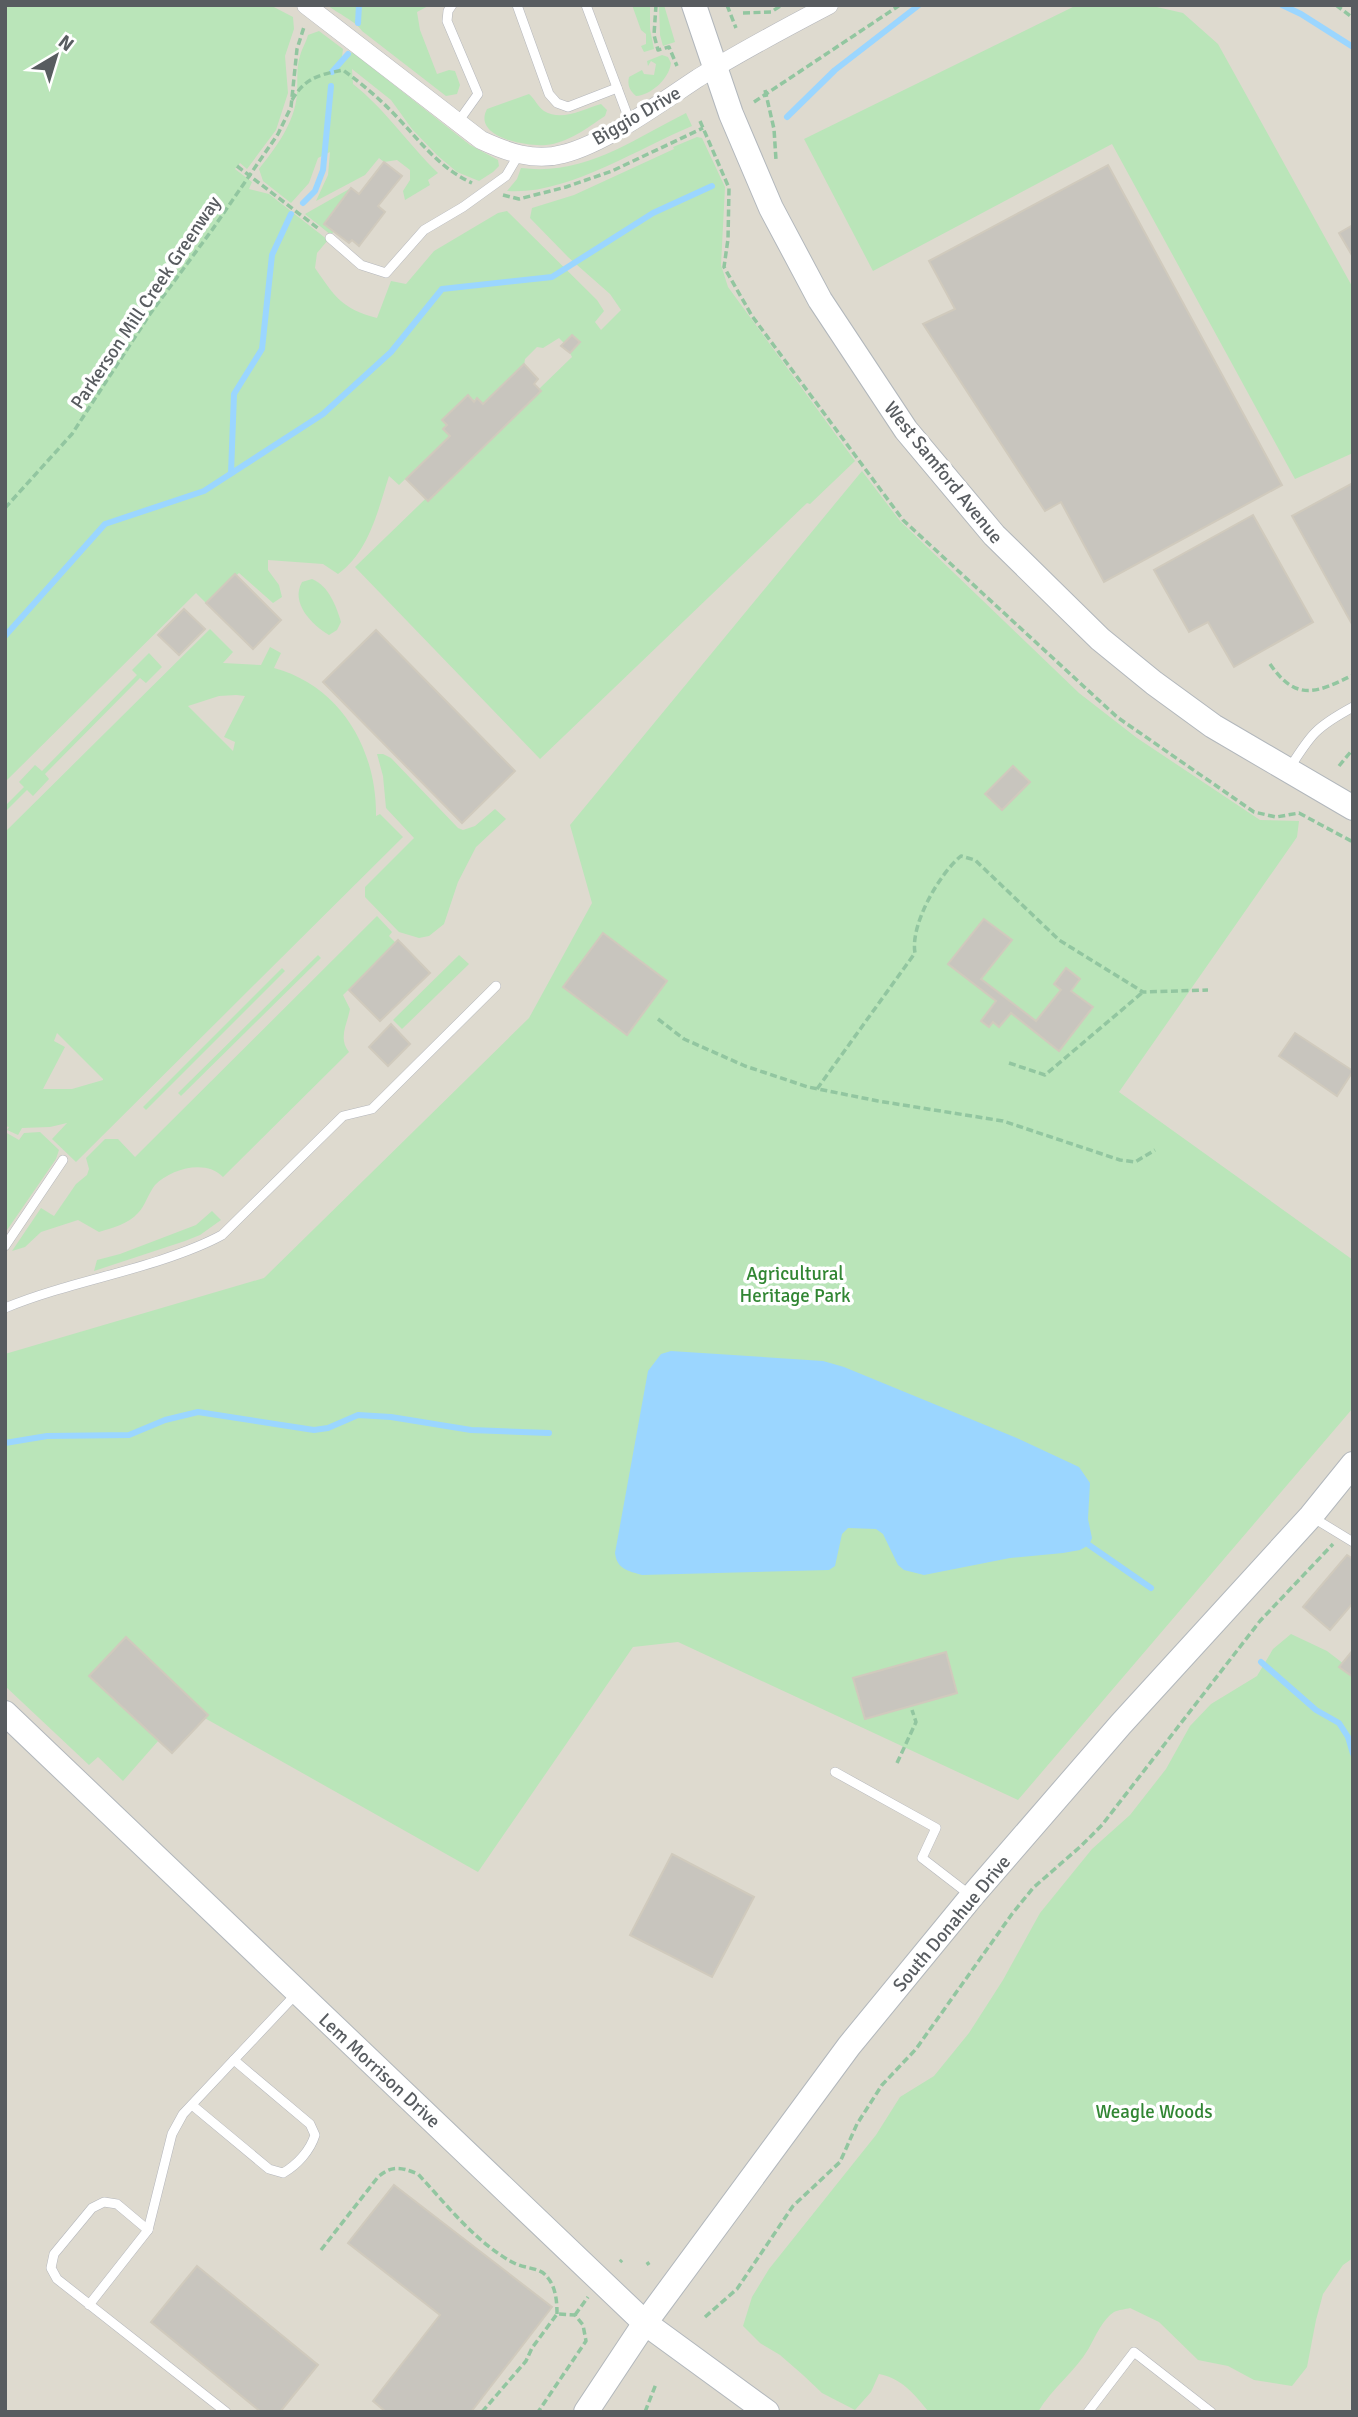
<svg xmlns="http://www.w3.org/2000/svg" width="1358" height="2417" font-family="Signika,sans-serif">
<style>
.education{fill:#dedacf}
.green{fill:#bae5b9;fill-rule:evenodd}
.water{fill:#9bd6ff}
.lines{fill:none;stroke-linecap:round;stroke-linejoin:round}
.stream{stroke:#9bd6ff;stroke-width:6}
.building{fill:#c8c5be;stroke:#d0cabd;stroke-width:2}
.lane-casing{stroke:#b5b7bc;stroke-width:10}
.street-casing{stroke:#b5b7bc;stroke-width:19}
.secondary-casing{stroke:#b2b7bc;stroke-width:26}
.path{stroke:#92c6a0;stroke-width:3.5;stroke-dasharray:7 3.5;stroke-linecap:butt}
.lane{stroke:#fff;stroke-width:9}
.street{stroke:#fff;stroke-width:18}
.secondary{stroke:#fff;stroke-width:24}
.labels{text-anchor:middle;stroke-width:7;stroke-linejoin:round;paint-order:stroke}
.street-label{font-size:19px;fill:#585c60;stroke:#fff}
.park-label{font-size:19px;fill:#318633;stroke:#fff}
</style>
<rect width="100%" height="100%" fill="#ece8de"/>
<rect class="education" x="5" y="5" width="1348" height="2407"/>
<g class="green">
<path d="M5 5H270L293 17 294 29 285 56 288 93 276 130 247 169 240 163 235 169 252 182 249 189 269 194 328 240 317 253 315 268C335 297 342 309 377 318L391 281 406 284 434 251 498 213 507 211 597 300 604 311 595 322 601 330 621 310 610 294 568 257 530 218 532 208 574 195 674 149 673 147 697 137 702 138 725 187 721 265 728 287 855 461 810 504 807 503 540 759 355 567 572 357 570 353 580 343 572 335 564 343 559 338 543 348 537 347 525 359 524 365 483 404 477 398 443 420 447 425 443 429 450 436 399 485 389 476C378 510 369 552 338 574L323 564 268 560V570L279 585 282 597 273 603 239 573 206 603 196 593 5 782Z"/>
<path d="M327 5H430L417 12 420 30 437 74 449 70 455 71 460 85 457 94 446 96 362 31C357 22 337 13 327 5Z"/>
<polygon points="632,5 650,5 650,29 654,49 644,52 641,46 646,44 646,34 641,30"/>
<polygon points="659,5 664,5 675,42 663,46 660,35"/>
<polygon points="1077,5 1148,5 1183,13 1218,44 1353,288 1353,453 1295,479 1112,144 873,271 804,139"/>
<path d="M319 31 343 49 342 57 348 58 352 52 470 145 498 160 499 166 493 172 479 181 457 172 438 156 412 129 391 100 352 69 353 84C386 110 408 144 438 173L428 180 430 185 405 200 403 191 410 180V170L397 160 384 162 379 158 365 175 316 201 328 175 330 152 318 158 309 183 291 203 263 181 259 169C276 147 294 124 297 95 298 82 296 67 300 56 302 48 306 43 308 35Z"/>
<path d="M662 55 668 57 671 63C669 79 651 95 636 96 630 91 627 85 629 77L642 70 644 74 654 75 656 64 651 61 648 66 647 61Z"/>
<path d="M529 94C535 99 538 107 544 111 562 122 583 109 601 104L607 110 605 116C587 128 568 143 546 145 527 147 472 137 487 109Z"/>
<path d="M686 113 692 126C639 148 565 196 507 191L517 179 521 168C585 176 632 140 686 113Z"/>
<polygon points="351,188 324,223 334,231 331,235 305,214"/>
<polygon points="862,471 900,521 1079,693 1137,738 1260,820 1299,821 1297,837 1119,1092 1353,1260 1353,1408 1018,1800 678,1642 633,1647 478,1872 187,1708 123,1781 98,1757 89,1765 5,1686 5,1354 264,1278 529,1018 592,903 570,825"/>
<path d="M312 579C329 586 336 606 341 622L337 630 329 635C312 625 290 603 302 582Z"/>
<path d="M210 629 233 652 223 663 261 665 270 647 281 653 274 668C341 686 377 750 376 816L380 814 403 837 76 1162 52 1139 67 1123 50 1127 22 1128 18 1135 7 1130 9 1127 5 1126V832ZM236 695 245 696 224 737 235 742 233 751 188 706 219 696ZM57 1033 103 1079V1080L72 1089H43L65 1047 54 1041Z"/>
<polygon points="149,653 162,667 146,683 140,678 45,774 49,779 33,796 27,790 5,812 5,806 24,787 19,782 35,765 42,771 137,675 132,670"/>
<polygon points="377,754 383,754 391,758 458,828 463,830 475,826 495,809 506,819 476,847 458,882 444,924 429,936 419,938 399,932 365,897 365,887 414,838 386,808 383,776"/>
<path d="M377 916 392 932 389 936 396 943 343 995 350 1009C347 1025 338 1038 349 1052L223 1177C207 1159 171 1168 155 1185 148 1194 145 1206 138 1213 129 1224 111 1228 99 1232L78 1220 41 1232 25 1247 12 1251 41 1208 54 1216 76 1184 87 1175 89 1169 86 1158 105 1139H118L135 1157Z"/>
<polygon points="318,955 321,958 181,1096 178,1093"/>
<polygon points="459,955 469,964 402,1029 393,1020"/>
<polygon points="282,968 285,971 146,1110 143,1107"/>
<polygon points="5,1132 19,1140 24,1133 40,1132 59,1150 56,1159 5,1233"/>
<polygon points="212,1211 221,1220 200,1235 185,1241 94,1271 97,1260 120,1254 196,1225"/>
<path d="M1291 1634 1327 1651 1353 1671V2258L1343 2265 1323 2294 1316 2320 1307 2367 1292 2386 1254 2380 1228 2366 1198 2360 1159 2322 1130 2308C1126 2309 1118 2310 1114 2312 1103 2319 1095 2337 1089 2348 1075 2372 1052 2388 1038 2412H929C914 2394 903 2379 879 2374L871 2392 855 2410 822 2393 803 2375 780 2355 760 2343 743 2326 752 2297 769 2269 876 2135 900 2097 934 2076 969 2033 1003 1980 1040 1913 1092 1849 1130 1815 1166 1769 1190 1726 1211 1704 1257 1676 1273 1649Z"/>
</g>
<path class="water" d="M671 1351 823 1361 844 1367 1019 1439 1079 1467 1090 1483 1088 1519 1092 1538 1089 1545 1080 1550 1063 1553 1010 1558 924 1575 904 1570 898 1565 883 1534 876 1529 848 1528 842 1534 835 1566 829 1570 642 1575C628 1571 617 1569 615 1553L648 1371 661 1354Z"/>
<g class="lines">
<g class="stream">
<polyline points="1282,5 1301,14 1353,47"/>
<polyline points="358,23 359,5"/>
<polyline points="332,72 348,54"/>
<polyline points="787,117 835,70 919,5"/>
<polyline points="303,203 315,191 323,170 331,86"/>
<polyline points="231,473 234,394 262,349 272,255 291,214"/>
<polyline points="5,636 105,524 204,491 323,414 391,352 442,289 552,277 653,213 712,186"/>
<polyline points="5,1443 47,1436 129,1435 165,1420 198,1412 314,1430 328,1428 358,1415 391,1417 471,1430 549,1433"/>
<polyline points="1089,1545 1151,1588"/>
<polyline points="1261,1662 1316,1710 1339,1723 1348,1737 1353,1754"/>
</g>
</g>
<g class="building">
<polygon points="384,162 402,176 378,206 385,212 359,246 352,240 349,243 324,224 351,188 359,194"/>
<polygon points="1108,165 1282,485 1104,582 1061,502 1045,511 923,324 955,309 929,261"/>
<polygon points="1353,225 1353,257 1339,233"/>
<polygon points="572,335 580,342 570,353 561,346"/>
<polygon points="524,364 538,379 534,384 541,391 428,501 406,479 450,436 443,429 447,425 442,420 468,395 474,402 477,398 483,404"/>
<polygon points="1353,483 1353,626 1292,516"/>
<polygon points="1253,515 1313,622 1234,667 1208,622 1189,632 1154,570"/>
<polygon points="235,574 281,620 253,649 206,603"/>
<polygon points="184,609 205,629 179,655 158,635"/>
<polygon points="376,630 515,771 462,823 323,682"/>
<polygon points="1013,766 1030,782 1002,810 985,794"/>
<polygon points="984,919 1012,940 981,979 1036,1021 1061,990 1054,984 1066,968 1080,979 1071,991 1093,1007 1059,1051 1011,1013 999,1027 993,1022 989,1027 981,1021 996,1001 948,964"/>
<polygon points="603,933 667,981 627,1035 563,987"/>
<polygon points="398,940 430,973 380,1021 349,990"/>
<polygon points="391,1024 410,1044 388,1066 369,1047"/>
<polygon points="1295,1033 1353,1071 1337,1096 1279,1056"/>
<polygon points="1347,1555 1353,1559 1353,1603 1330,1630 1303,1607"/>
<polygon points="126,1637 208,1715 172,1753 89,1676"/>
<polygon points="1353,1650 1353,1677 1339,1667"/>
<polygon points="946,1652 957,1693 865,1719 853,1678"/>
<polygon points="672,1854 754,1897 712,1977 630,1935"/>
<polygon points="394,2185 552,2307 471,2412 386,2412 373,2401 440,2315 348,2243"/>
<polygon points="197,2266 318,2365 280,2412 261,2412 151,2322"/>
</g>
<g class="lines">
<g class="lane-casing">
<g id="lane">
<polyline points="452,5 448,11 447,21 478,94 458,122"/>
<polyline points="517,5 549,94 557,103 568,107 617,88"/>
<polyline points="586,5 630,122"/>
<polyline points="330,238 361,265 386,273 424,230 463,207 506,176 519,154"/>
<path d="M1289 769C1311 734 1316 727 1353 707"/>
<polyline points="5,1246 63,1160"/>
<path d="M5 1308C56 1287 109 1277 161 1260 182 1253 202 1246 222 1235L343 1116 372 1109 496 986"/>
<polyline points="1312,1517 1353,1542"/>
<polyline points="835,1772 936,1828 922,1858 970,1895"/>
<path d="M192 2105 269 2169 283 2173C297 2165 310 2151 315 2135L310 2124 234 2060"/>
<polyline points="148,2230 172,2134 183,2114 297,1993"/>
<polyline points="89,2305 148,2230 117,2204 104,2202 92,2208 54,2254 51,2268 57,2279 226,2412"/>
<polyline points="1088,2412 1134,2352 1211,2412"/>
</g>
</g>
<g class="street-casing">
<path id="street" d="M306 5 481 140C507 152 534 162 563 154 606 143 660 103 698 78 740 52 785 28 829 5"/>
</g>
<g class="secondary-casing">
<g id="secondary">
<polyline points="694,5 731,114 771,208 820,300 906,430 994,535 1100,639 1154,683 1213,726 1353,808"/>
<polyline points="5,1713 645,2323 767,2412"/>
<polyline points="586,2412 645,2323 849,2046 972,1896 1121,1724 1311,1516 1353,1464"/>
</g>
</g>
<g class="path">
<polyline points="656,5 654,35 658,50 669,47 677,66"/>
<polyline points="727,5 736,28"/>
<polyline points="1336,5 1353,18"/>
<polyline points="743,13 771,12 782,5"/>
<polyline points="765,90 774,129 776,160"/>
<path d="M292 100C305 78 318 75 343 70 362 84 380 99 396 116 422 143 438 167 472 183"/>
<polyline points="754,102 900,5"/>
<polyline points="700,121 729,188 728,239 724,267 752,316 903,520 1117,717 1254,812 1276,817 1299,813 1353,842"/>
<polyline points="237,166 319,229"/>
<polyline points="503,195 519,199 566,187 612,171 703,128"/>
<polyline points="5,508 72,434 150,314 212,230 278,134 291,107 297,49 304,27"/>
<path d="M1270 664C1296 702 1317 693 1353 675"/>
<polyline points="1339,766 1353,749"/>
<polyline points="658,1019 684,1039 745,1066 808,1087 878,1101 1003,1121 1120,1160 1135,1162 1155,1150"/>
<polyline points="1009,1063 1045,1075 1143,992"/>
<path d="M817 1089 915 953C910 925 939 874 961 856L975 860 1059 940 1143 992 1208 990"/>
<polyline points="897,1763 916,1722 912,1710"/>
<path d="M321 2250 378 2177C392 2165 401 2167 418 2174 447 2205 476 2243 514 2263 525 2269 541 2267 548 2278 556 2288 557 2302 557 2314"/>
<polyline points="620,2262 622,2260"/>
<polyline points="647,2262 649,2265"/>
<polyline points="575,2315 588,2297"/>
<polyline points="705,2317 737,2289 793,2206 840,2162 857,2124 882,2085 916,2049 1012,1914 1033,1888 1081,1846 1102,1825 1260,1621 1333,1544"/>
<polyline points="482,2412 526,2361 532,2348 557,2314 575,2315 583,2325 586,2341 538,2412"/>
<polyline points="645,2412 656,2384"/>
</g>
<use href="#lane" class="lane"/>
<use href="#street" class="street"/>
<use href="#secondary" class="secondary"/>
</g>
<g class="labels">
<g class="street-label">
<text transform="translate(636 115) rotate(-30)" y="7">Biggio Drive</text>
<text transform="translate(145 302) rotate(-56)" y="7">Parkerson Mill Creek Greenway</text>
<text transform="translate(944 472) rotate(51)" y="7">West Samford Avenue</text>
<text transform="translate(951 1923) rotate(-50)" y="7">South Donahue Drive</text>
<text transform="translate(380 2070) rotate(43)" y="7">Lem Morrison Drive</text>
</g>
<g class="park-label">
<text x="795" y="1280">Agricultural<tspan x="795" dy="22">Heritage Park</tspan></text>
<text x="1154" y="2118">Weagle Woods</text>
</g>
</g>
<rect width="1358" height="2417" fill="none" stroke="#585c60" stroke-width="14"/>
<g transform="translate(56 56) rotate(38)" stroke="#ffffff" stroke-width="5" paint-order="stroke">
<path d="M0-5L12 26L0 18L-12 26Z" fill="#585c60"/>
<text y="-10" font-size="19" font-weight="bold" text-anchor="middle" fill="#585c60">N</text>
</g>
</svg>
